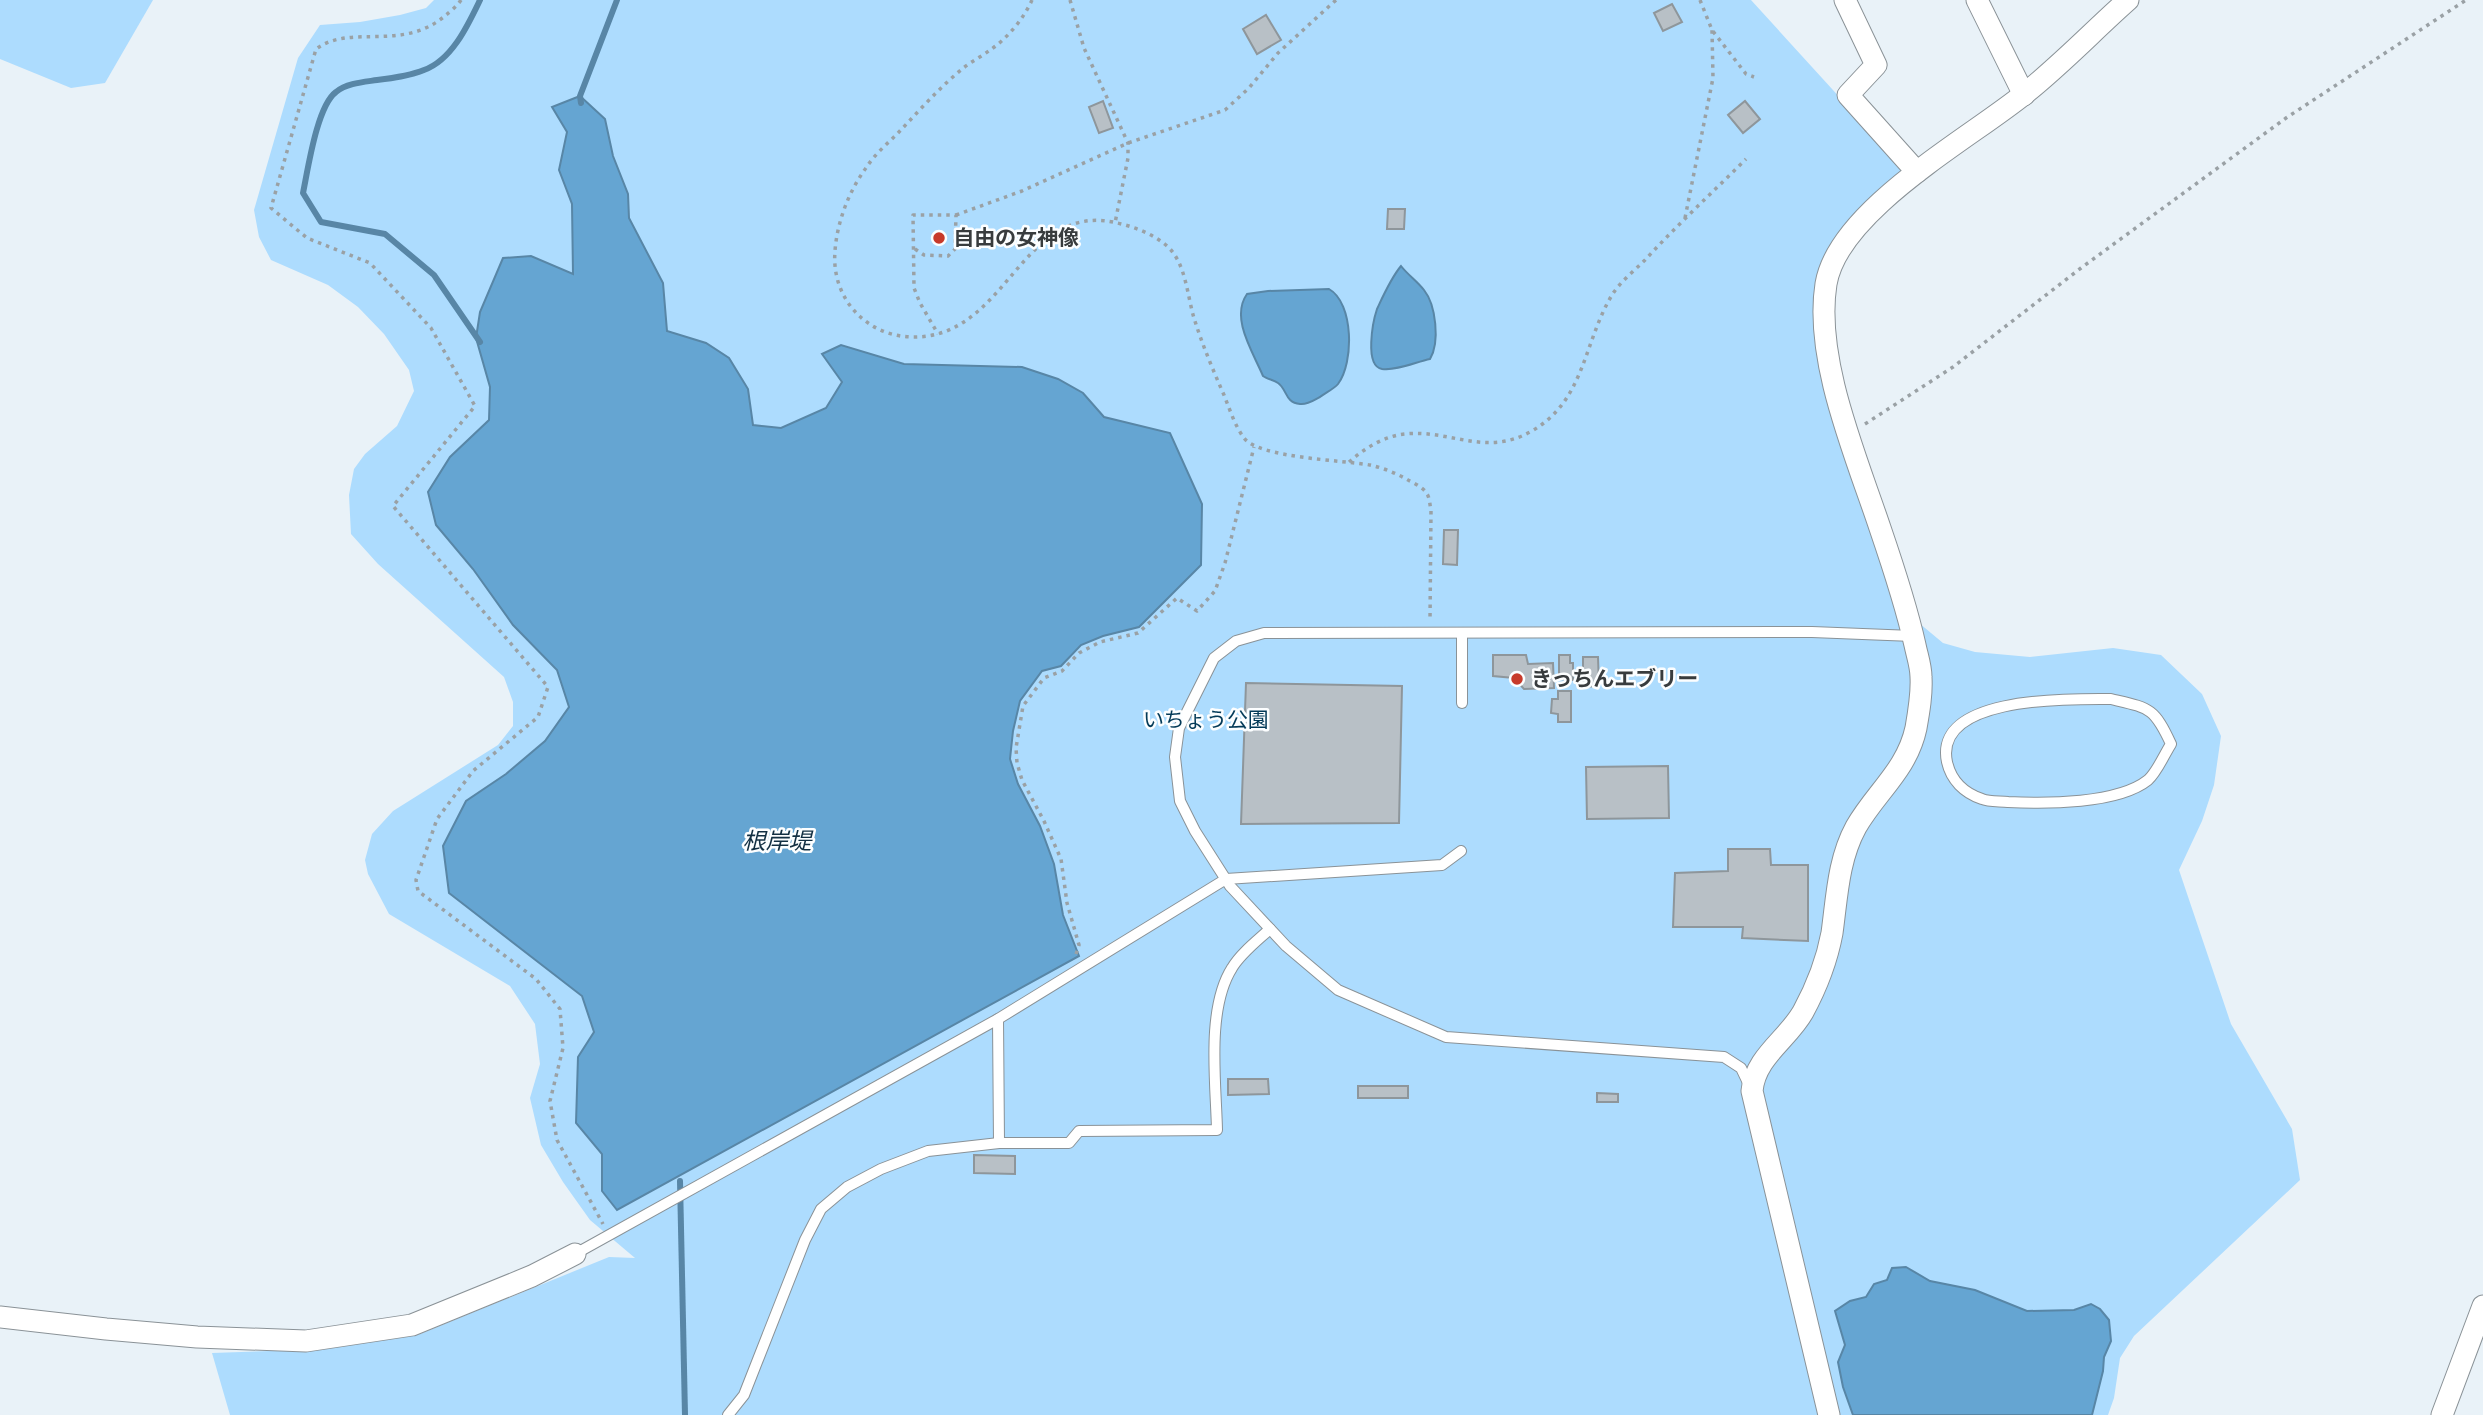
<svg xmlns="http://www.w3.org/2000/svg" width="2483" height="1415" font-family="'Exo 2','Noto Sans JP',sans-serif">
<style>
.green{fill:#addcfe}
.water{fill:#65a5d2;stroke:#5886a6;stroke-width:2}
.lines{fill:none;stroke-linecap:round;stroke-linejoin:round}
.stream{stroke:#5886a6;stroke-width:6}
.building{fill:#b8c0c6;stroke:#8e969b;stroke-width:2}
.service-casing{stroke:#8a9297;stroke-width:12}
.minor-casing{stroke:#8a9297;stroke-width:23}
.path{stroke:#9aa1a5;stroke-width:3.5;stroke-dasharray:3.5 5;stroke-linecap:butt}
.service{stroke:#fff;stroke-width:10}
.minor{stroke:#fff;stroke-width:21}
.poi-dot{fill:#c73a2b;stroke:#fcfeff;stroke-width:2.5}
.labels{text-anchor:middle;stroke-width:5;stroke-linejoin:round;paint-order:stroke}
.poi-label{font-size:21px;font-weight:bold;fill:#383c3e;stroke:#fcfeff;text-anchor:start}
.park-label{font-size:21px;fill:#033a58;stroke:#fcfeff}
.water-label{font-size:23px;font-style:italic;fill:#122f42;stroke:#fcfeff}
</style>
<rect width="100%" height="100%" fill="#e9f2f8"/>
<g class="green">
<polygon points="0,0 153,0 105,83 71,88 0,59"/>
<polygon points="434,0 1751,0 1905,169 1855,216 1823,261 1817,288 1895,603 1943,643 1975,652 2030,657 2113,648 2161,655 2202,694 2221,736 2214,785 2202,821 2179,870 2231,1024 2292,1129 2300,1180 2134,1336 2120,1358 2114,1398 2108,1415 230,1415 212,1353 301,1350 420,1334 609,1257 635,1258 590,1220 563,1182 541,1145 530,1098 540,1064 535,1024 510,986 389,914 368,874 365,860 372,834 393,811 498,745 513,726 513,702 504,677 378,564 351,534 349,495 354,469 365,454 397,426 414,391 409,370 384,334 358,307 328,285 271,260 259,237 254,210 298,58 320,25 360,22 400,15 426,8"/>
</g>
<g class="water">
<polygon points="580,96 605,119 613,156 628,194 629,218 663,283 667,331 706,343 729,358 748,389 753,425 781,428 826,408 842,382 822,354 841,345 904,364 1022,367 1058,379 1083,393 1104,417 1170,433 1202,504 1201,565 1139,627 1103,636 1081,645 1061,666 1042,671 1020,701 1013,731 1010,759 1018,784 1040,826 1054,864 1063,915 1079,956 617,1210 602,1191 602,1154 576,1123 578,1057 594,1032 582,996 449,893 443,846 466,801 506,774 545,741 569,707 557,670 513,625 473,569 436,525 428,492 450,457 489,420 490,387 476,338 480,312 503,258 531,256 573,274 572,204 559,170 567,132 552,107"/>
<path d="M1401 266C1408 275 1417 281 1424 290 1436 305 1440 342 1430 359 1416 362 1396 371 1382 369 1364 366 1373 321 1377 309 1384 294 1391 278 1401 266Z"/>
<path d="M1329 289C1354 303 1354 363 1338 384 1334 389 1325 393 1320 397 1314 400 1308 405 1300 404 1285 403 1287 389 1278 383 1274 380 1267 379 1263 376 1253 352 1230 318 1247 294L1268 291Z"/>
<polygon points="1906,1267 1930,1281 1975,1290 2027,1311 2074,1310 2091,1304 2100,1309 2109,1320 2111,1341 2104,1357 2103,1371 2092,1415 1853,1415 1843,1387 1838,1362 1845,1345 1835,1311 1850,1301 1866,1297 1874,1284 1887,1280 1892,1268"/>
</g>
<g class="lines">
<g class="stream">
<path d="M480 0C468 25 452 60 424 70 409 76 393 78 377 80 364 82 347 83 336 92 317 106 308 169 303 193L321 222 385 234 434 275 480 342"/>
<polyline points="581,103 580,96 617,0"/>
<polyline points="680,1181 685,1415"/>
</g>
</g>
<g class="building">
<polygon points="1672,4 1682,22 1663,31 1654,13"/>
<polygon points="1266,15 1281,40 1257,54 1243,29"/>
<polygon points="1103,101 1113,128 1099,133 1089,107"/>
<polygon points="1745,101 1760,119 1743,133 1728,115"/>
<polygon points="1388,209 1405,209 1404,229 1387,229"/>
<polygon points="1444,530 1458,530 1457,565 1443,564"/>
<polygon points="1493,655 1526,655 1528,664 1553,663 1554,688 1524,689 1514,678 1493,676"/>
<polygon points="1559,655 1570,655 1570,663 1573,663 1573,680 1559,679"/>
<polygon points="1583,657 1598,657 1599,686 1583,687"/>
<polygon points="1246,683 1402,686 1399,823 1241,824"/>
<polygon points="1558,691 1571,691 1571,722 1558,722 1558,714 1551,713 1552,699 1558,699"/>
<polygon points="1668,766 1669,818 1587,819 1586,767"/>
<polygon points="1728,849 1770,849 1771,865 1808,865 1808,941 1742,938 1743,927 1673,927 1675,873 1728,871"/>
<polygon points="1228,1079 1268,1079 1269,1094 1228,1095"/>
<rect x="1358" y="1086" width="50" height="12"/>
<polygon points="1597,1093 1618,1094 1618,1102 1597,1102"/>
<polygon points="974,1155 1015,1156 1015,1174 974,1173"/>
</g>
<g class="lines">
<g class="service-casing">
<g id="service">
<path d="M2111 699C2149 708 2154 707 2171 744 2164 755 2157 772 2148 780 2118 804 2045 804 2008 802 2000 801 1989 802 1982 799 1964 793 1951 780 1947 762 1933 695 2072 699 2111 699Z"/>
<polyline points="1462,703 1462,633"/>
<polyline points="998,1019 999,1143"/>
<polyline points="1751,1089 1741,1068 1724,1057 1446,1037 1338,990 1286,946 1230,886 1195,831 1180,801 1175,757 1179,728 1214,658 1236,641 1264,633 1812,632 1913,636"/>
<polyline points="575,1254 998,1019 1226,879 1442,865 1461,851"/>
<path d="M728 1415 744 1395 805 1240 821 1209 847 1187 881 1169 928 1151 999 1143H1069L1079 1131 1217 1130C1216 1083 1206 1009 1232 968 1241 953 1257 941 1270 929"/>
</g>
</g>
<g class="minor-casing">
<g id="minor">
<polyline points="1845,0 1876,65 1848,95 1917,172"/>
<polyline points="1977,0 2024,95"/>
<polyline points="0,1317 106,1329 197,1337 306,1341 412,1325 532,1276 575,1254"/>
<path d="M1829 1415 1752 1091C1755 1057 1787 1040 1803 1012 1816 988 1827 960 1832 933 1837 897 1838 860 1856 827 1876 792 1907 770 1916 728 1919 711 1922 694 1921 677 1921 666 1917 655 1915 645 1906 605 1893 566 1880 528 1856 456 1814 359 1826 284 1838 211 1967 140 2023 95 2060 66 2093 31 2128 0"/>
<polyline points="2442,1415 2483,1306"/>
</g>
</g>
<g class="path">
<path d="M461 0C457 6 451 11 446 15 402 53 351 23 316 49L271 208 307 238 370 263 431 328 475 406 393 506 548 687 538 717 473 771 437 819 416 880 418 891 536 979 560 1009 563 1048 550 1101 557 1140 603 1224"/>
<path d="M1032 0C1024 18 1007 39 990 50 981 57 970 62 961 70 938 89 918 112 898 133 887 144 874 155 866 168 849 191 837 222 835 251 831 298 866 336 912 337 1007 339 1020 204 1113 222 1132 226 1152 233 1167 246 1186 263 1187 295 1194 318 1202 344 1213 370 1224 395 1230 410 1235 426 1244 438 1259 458 1342 460 1370 465 1383 468 1396 473 1408 480 1414 483 1424 488 1427 494 1430 498 1430 507 1431 511L1430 620"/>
<polyline points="1070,0 1084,48 1128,143 1128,158 1115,223"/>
<polyline points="1700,0 1712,30 1746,74 1754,77"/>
<polyline points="956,215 1022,191 1128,143 1225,110 1249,88 1278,53 1336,0"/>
<polyline points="1685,218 1713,78 1712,30"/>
<polyline points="915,249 924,255 948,256 955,249 956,215 913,215 914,288 920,303 938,334"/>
<polyline points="1865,424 1953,367 2081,268 2286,118 2466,0"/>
<path d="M1349 462C1365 448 1384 436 1405 434 1449 429 1485 457 1530 432 1585 402 1583 343 1612 295 1620 282 1634 271 1645 260 1677 225 1712 193 1746 159"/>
<polyline points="1076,954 1079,945 1067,903 1061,859 1044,821 1022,780 1017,763 1016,748 1023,706 1044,678 1062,671 1079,653 1100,642 1138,633 1177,598 1197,611 1215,591 1225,563 1254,447"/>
</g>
<use href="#service" class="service"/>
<use href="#minor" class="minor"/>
</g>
<g class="poi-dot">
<circle cx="939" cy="238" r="7"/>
<circle cx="1517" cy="679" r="7"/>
</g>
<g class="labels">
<g class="poi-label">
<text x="953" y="245">自由の女神像</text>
<text x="1531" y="686">きっちんエブリー</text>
</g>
<g class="park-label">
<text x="1206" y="727">いちょう公園</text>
</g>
<g class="water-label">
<text x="777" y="849">根岸堤</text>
</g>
</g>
</svg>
